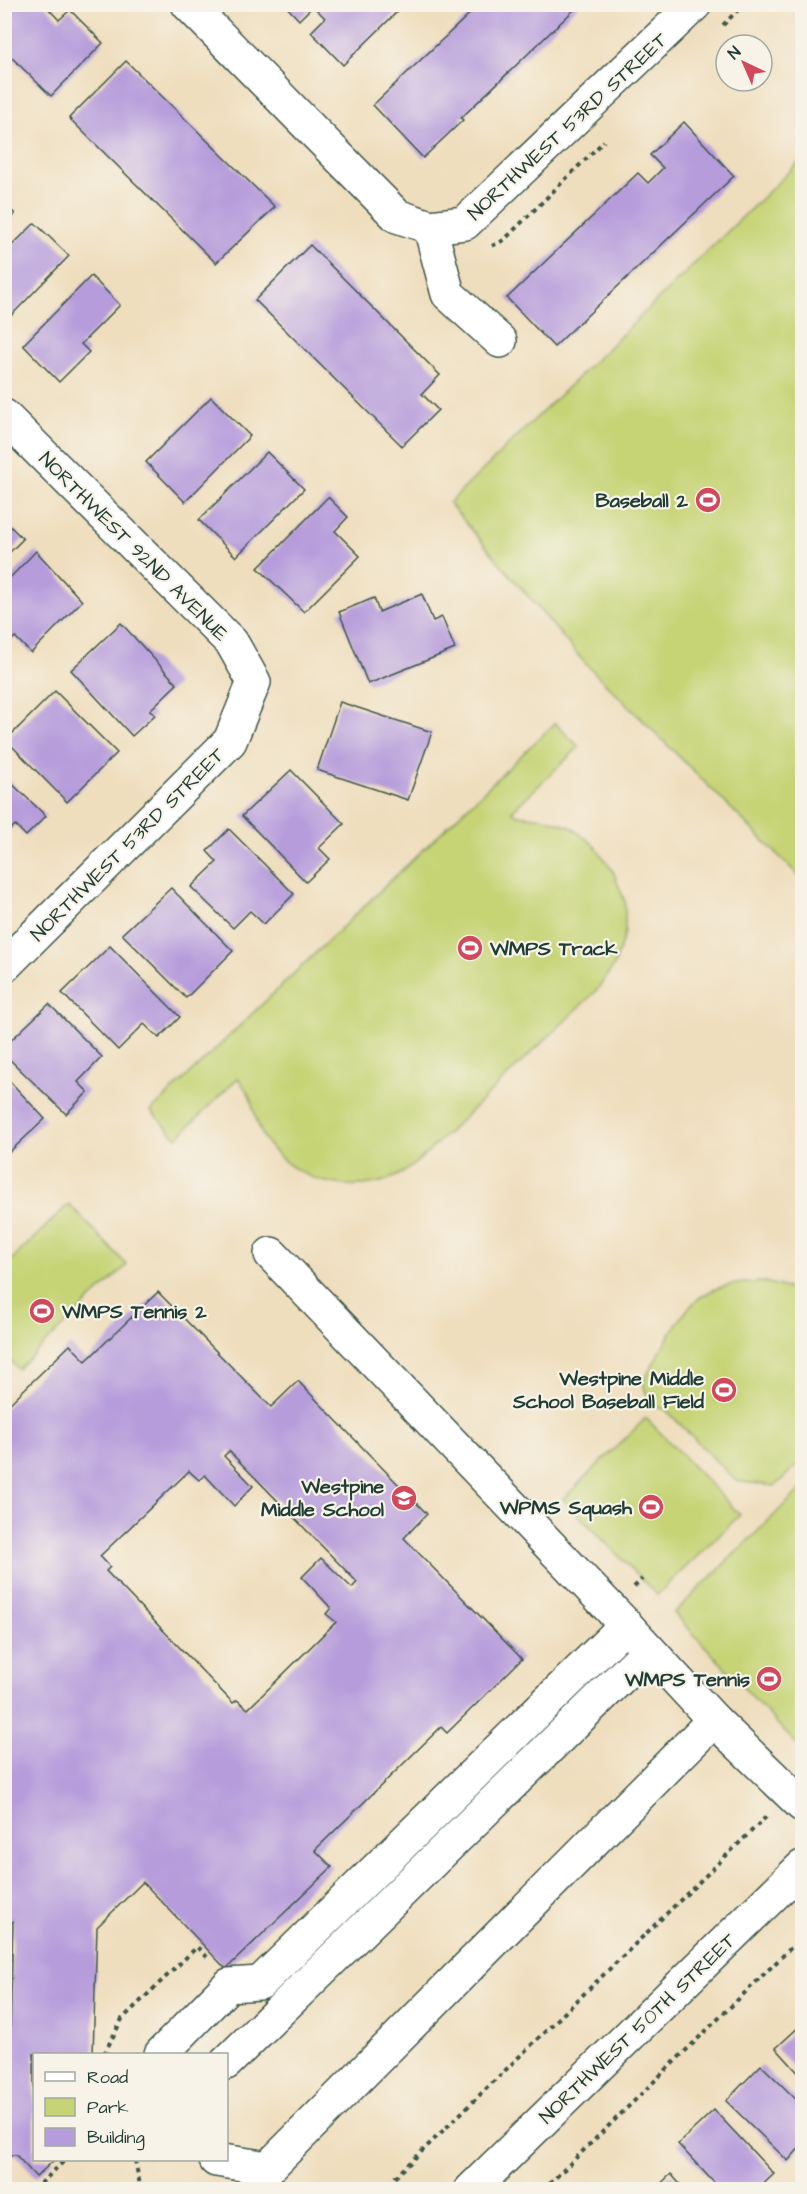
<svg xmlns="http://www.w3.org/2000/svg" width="807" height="2194" font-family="'Architects Daughter',sans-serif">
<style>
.green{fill:#c6d476;stroke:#728855;stroke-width:1.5}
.building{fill:#b69cdb;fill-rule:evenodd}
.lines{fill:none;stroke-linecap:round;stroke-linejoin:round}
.minor-casing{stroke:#3e5549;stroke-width:36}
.path{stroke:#3e5549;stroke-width:4;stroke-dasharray:4.5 4.5;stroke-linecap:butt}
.minor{stroke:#fff;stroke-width:33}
.labels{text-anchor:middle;stroke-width:4.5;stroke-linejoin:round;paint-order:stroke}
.street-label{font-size:20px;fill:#1f3d34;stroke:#f7f3e8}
.poi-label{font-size:20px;font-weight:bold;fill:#1f3d34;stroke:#f7f3e8;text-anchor:end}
</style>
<rect width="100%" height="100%" fill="#f7f3e8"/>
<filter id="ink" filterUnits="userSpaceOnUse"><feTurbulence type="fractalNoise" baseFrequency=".0167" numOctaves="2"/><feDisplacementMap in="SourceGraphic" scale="12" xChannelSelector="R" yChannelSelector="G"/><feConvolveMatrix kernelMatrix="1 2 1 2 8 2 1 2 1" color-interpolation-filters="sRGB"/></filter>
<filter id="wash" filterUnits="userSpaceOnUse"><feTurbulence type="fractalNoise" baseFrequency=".008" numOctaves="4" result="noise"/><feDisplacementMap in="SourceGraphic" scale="24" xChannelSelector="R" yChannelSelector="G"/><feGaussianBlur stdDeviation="1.35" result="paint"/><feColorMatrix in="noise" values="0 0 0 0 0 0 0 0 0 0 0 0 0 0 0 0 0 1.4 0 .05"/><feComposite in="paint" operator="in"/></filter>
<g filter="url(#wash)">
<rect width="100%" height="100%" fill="#efdebd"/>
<g class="green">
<polygon points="802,159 802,879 584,662 449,503"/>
<path d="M555 723 579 747 512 811 518 815 545 818 571 827 595 846 613 871 625 902V932L615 964 597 990 426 1154C419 1160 412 1167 404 1172 360 1198 299 1185 268 1144 258 1131 255 1113 250 1097 247 1091 242 1084 238 1078L177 1138 151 1111Z"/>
<polygon points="69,1204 127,1265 18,1369 5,1355 5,1266"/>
<path d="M765 1282 794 1290 802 1296V1460L775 1486 736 1481 666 1410C650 1406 646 1397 643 1382 658 1357 681 1306 707 1293 725 1283 746 1283 765 1282Z"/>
<polygon points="646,1418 740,1515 657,1595 563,1499"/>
<polygon points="802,1488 802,1745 800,1748 674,1613"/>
</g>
<g id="blocks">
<g class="building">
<polygon points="4,4 44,4 59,20 70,10 103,43 51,96 4,50"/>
<polygon points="284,4 399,5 402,7 343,65 311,32 325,18 313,6 299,20"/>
<polygon points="480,4 580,4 461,118 463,120 423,158 373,105"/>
<polygon points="126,61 275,207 216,263 69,118"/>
<polygon points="684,122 734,176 554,347 507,298 638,173 648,183 663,168 650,155"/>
<polygon points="4,203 15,214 4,225"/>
<polygon points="35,223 69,256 4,323 4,253"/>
<polygon points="310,245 440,375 422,394 438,410 402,446 255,300"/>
<polygon points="91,276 120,305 81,344 89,352 59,382 23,345"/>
<polygon points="211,397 250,436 185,502 146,462"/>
<polygon points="267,452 304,489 236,557 199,520"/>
<polygon points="328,497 348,517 335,531 360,556 304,612 258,568"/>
<polygon points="4,520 23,539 4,558"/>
<polygon points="36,551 82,601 31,653 15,637 4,647 4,584"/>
<polygon points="422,594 433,621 442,617 455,649 368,684 339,612 374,598 379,612"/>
<polygon points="121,623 177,684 150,710 155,715 132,736 71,670"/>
<polygon points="55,691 117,753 67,802 6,740"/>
<polygon points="340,702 432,732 408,800 317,770"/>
<polygon points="291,770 344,824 319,848 330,859 306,882 242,816"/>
<polygon points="4,776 46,816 26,836 15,825 4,836"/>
<polygon points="229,829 294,894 264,924 250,911 233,928 191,887 217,862 207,851"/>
<polygon points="171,888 233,951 186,998 122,934"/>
<polygon points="110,946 180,1017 159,1038 144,1024 118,1050 62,993"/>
<polygon points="49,1004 102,1057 78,1082 88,1092 66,1114 4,1054 4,1047"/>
<polygon points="4,1075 45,1119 4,1157"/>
<path d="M158 1292 271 1407 298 1381 427 1514 404 1538 522 1659 447 1733 441 1727 315 1850 332 1867 226 1969 143 1882 97 1927 93 2054H34V2160H54L36 2177 16 2155H4V2069H9L13 1921 4 1928V1409L70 1345 86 1361ZM229 1451 357 1582 352 1588 321 1558 302 1577 331 1608 326 1614 336 1622 248 1709 237 1700 233 1703 106 1571 110 1567 100 1556 189 1471 199 1480 205 1475 234 1506 253 1486 224 1456Z"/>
<polygon points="802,2024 802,2077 776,2048"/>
<polygon points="761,2065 802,2105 802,2145 788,2161 726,2101"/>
<polygon points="714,2110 774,2174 757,2190 721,2190 678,2144"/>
<polygon points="671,2174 685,2190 654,2190"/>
</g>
</g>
</g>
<g filter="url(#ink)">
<use href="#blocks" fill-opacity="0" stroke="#3e5549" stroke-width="1.5"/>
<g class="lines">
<g class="minor-casing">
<g id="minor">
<polyline points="188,4 397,216 430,227 465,223 695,4"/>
<polyline points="430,227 448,294 500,341"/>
<polyline points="4,416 232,643 254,682 230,741 4,966"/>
<polyline points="271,1254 626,1625"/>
<polyline points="161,2054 229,1985 260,1983 626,1625 714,1720 802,1805"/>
<polyline points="226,2063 649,1650"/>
<polyline points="216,2160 268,2168 714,1720"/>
<polyline points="471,2190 802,1867"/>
</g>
</g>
<g class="path">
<polyline points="723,25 744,4"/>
<polyline points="492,246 504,240 604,141"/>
<polyline points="634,1587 642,1579"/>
<polyline points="104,2054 122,2019 197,1947 209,1959"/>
<polyline points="135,2160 141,2190"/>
<polyline points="34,2190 65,2160"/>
<polyline points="382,2190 767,1816"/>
<polyline points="543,2190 802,1937"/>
</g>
<use href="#minor" class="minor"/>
</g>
</g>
<defs>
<g id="stadium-disc" transform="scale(1.35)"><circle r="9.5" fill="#d1495b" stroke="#f7f3e8"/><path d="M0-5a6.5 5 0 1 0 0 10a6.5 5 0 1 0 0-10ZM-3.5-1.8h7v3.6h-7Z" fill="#fff"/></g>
<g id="school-disc" transform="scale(1.35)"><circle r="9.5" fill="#d1495b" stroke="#f7f3e8"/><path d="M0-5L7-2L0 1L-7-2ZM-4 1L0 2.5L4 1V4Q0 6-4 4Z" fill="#fff"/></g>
</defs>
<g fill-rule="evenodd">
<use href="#stadium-disc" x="708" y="500"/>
<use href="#stadium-disc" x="470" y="948"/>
<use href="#stadium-disc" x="42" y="1311"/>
<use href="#stadium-disc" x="724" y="1390"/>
<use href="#school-disc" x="404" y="1498"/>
<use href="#stadium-disc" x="651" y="1507"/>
<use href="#stadium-disc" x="769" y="1679"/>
</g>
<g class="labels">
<g class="street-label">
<text transform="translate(567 126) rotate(-43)" y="7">NORTHWEST 53RD STREET</text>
<text transform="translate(134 546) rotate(45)" y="7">NORTHWEST 92ND AVENUE</text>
<text transform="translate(127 844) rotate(-45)" y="7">NORTHWEST 53RD STREET</text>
<text transform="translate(637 2028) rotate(-44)" y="7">NORTHWEST 50TH STREET</text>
</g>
<g class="poi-label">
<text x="688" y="507">Baseball 2</text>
<text x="490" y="955" text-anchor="start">WMPS Track</text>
<text x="62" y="1318" text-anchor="start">WMPS Tennis 2</text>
<text x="704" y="1385">Westpine Middle<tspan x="704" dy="23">School Baseball Field</tspan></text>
<text x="384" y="1493">Westpine<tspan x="384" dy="23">Middle School</tspan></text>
<text x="632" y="1514">WPMS Squash</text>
<text x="750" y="1686">WMPS Tennis</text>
</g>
</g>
<rect width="807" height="2194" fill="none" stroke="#f7f3e8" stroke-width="24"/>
<rect x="33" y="2053" width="195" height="108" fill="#f7f3e8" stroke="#a1aaa0" stroke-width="1.5"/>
<rect x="45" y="2072" width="30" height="9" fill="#ffffff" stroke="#a1aaa0" stroke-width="1.5"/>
<text x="87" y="2083" font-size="18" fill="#1f3d34">Road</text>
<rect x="45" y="2098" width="30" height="18" fill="#c6d476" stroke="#a1aaa0" stroke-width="1.5"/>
<text x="87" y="2113" font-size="18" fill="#1f3d34">Park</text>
<rect x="45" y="2128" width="30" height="18" fill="#b69cdb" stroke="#a1aaa0" stroke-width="1.5"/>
<text x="87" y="2143" font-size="18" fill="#1f3d34">Building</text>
<g transform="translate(744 63) rotate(316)"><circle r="28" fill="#f7f3e8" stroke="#a1aaa0" stroke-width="1.5"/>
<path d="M0-4.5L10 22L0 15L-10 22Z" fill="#d1495b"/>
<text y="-9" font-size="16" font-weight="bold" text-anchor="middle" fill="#1f3d34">N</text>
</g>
</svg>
